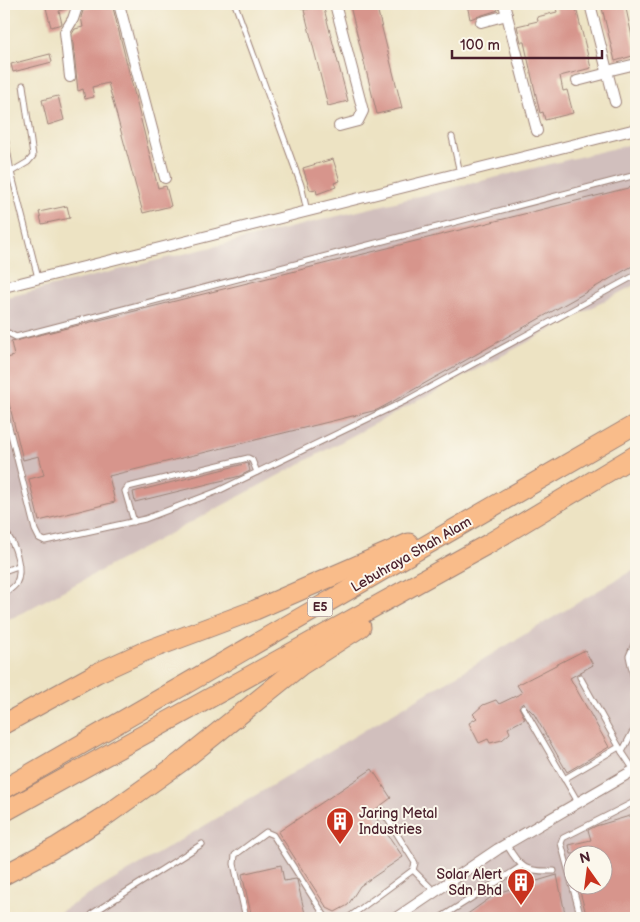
<svg xmlns="http://www.w3.org/2000/svg" width="640" height="922" font-family="'Balsamiq Sans',sans-serif">
<style>
.industrial{fill:#d1bfbd;fill-rule:evenodd}
.lines{fill:none;stroke-linecap:round;stroke-linejoin:round}
.stream{stroke:#5dc9d5;stroke-width:3}
.building{fill:#d7958c}
.service-casing{stroke:#9c8177;stroke-width:7}
.minor-casing{stroke:#9c8177;stroke-width:12}
.motorway-casing{stroke:#9c8177;stroke-width:21}
.service{stroke:#fff;stroke-width:5}
.minor{stroke:#fff;stroke-width:10}
.motorway{stroke:#f9bc8a;stroke-width:19}
.labels{text-anchor:middle;stroke-width:4;stroke-linejoin:round;paint-order:stroke}
.shield{fill:#fbf7ec;stroke:#7f6065;stroke-width:1}
.shield-label{font-size:12px;font-weight:bold;fill:#4a1f2b}
.street-label{font-size:14px;fill:#4a1f2b;stroke:#fbf7ec}
.poi-label{font-size:14px;fill:#4a1f2b;stroke:#fbf7ec;text-anchor:start}
</style>
<rect width="100%" height="100%" fill="#fbf7ec"/>
<filter id="ink" filterUnits="userSpaceOnUse"><feTurbulence type="fractalNoise" baseFrequency=".02" numOctaves="2"/><feDisplacementMap in="SourceGraphic" scale="10" xChannelSelector="R" yChannelSelector="G"/><feConvolveMatrix kernelMatrix="1 2 1 2 8 2 1 2 1" color-interpolation-filters="sRGB"/></filter>
<filter id="wash" filterUnits="userSpaceOnUse"><feTurbulence type="fractalNoise" baseFrequency=".0096" numOctaves="4" result="noise"/><feDisplacementMap in="SourceGraphic" scale="20" xChannelSelector="R" yChannelSelector="G"/><feGaussianBlur stdDeviation="1.12" result="paint"/><feColorMatrix in="noise" values="0 0 0 0 0 0 0 0 0 0 0 0 0 0 0 0 0 1.4 0 .05"/><feComposite in="paint" operator="in"/></filter>
<g filter="url(#wash)">
<rect width="100%" height="100%" fill="#ede3c3"/>
<g class="industrial">
<polygon points="636,143 636,284 14,617 4,620 4,298"/>
<path d="M636 568V918H50ZM572 854H602V884H572Z"/>
</g>
<g class="lines">
<polyline class="stream" points="21,911 25,918"/>
</g>
<g id="blocks">
<g class="building">
<polygon points="45,4 71,4 69,8 59,11 62,24 51,27"/>
<polygon points="92,4 112,4 158,188 166,186 171,206 143,213 108,83 92,87 94,97 85,99 83,89 78,91 72,34 75,29 83,27 81,17 84,8 93,6"/>
<polygon points="357,4 376,4 402,108 377,114 350,6"/>
<polygon points="467,4 497,4 498,10 470,19"/>
<polygon points="555,4 575,4 591,68 560,76 563,91 567,90 573,113 545,120 543,112 540,113 524,42 521,42 517,26 538,21 537,17 557,12"/>
<polygon points="601,4 625,4 636,55 615,61"/>
<polygon points="323,5 348,101 328,106 304,10"/>
<polygon points="50,54 52,62 13,72 11,64"/>
<polygon points="58,96 64,120 48,125 42,100"/>
<polygon points="333,159 340,181 334,183 336,187 317,194 316,189 310,190 303,168"/>
<polygon points="636,186 636,264 390,403 377,410 109,476 115,502 39,521 29,479 44,475 39,456 23,460 4,383 4,359 14,356 11,342"/>
<polygon points="67,206 70,218 42,224 39,212"/>
<polygon points="248,463 250,471 240,476 135,502 133,492"/>
<polygon points="585,650 593,665 570,678 609,747 567,772 534,714 523,703 519,707 525,719 508,728 510,733 502,740 490,743 488,739 479,743 469,723 477,718 473,714 483,705 496,700 499,704 522,693 517,685"/>
<polygon points="372,769 391,798 372,812 403,857 360,886 348,905 335,912 327,908 278,832"/>
<polygon points="633,815 636,825 636,918 587,918 578,884 602,884 602,854 571,854 569,845 591,840 588,830 596,826"/>
<polygon points="281,865 284,881 296,879 297,880 306,918 252,918 242,874"/>
<polygon points="557,875 566,918 462,918 497,893"/>
</g>
</g>
</g>
<g filter="url(#ink)">
<use href="#blocks" fill-opacity="0" stroke="#9c8177" stroke-width="1"/>
<g class="lines">
<g class="service-casing">
<g id="service">
<polyline points="235,4 301,185 307,211"/>
<polyline points="304,6 314,4"/>
<polyline points="4,131 11,172 38,278"/>
<polyline points="452,137 460,173"/>
<polyline points="11,172 28,162 33,156 23,85"/>
<polyline points="4,331 16,337 636,175"/>
<polyline points="4,407 35,530 39,538 45,541 145,519 218,491 407,400 636,275"/>
<polyline points="134,522 125,491 128,487 248,458 252,460 257,472"/>
<path d="M4 531C15 542 24 570 16 584 13 588 8 591 4 594"/>
<polyline points="4,571 18,566"/>
<polyline points="636,640 629,656 636,688"/>
<polyline points="580,677 622,752"/>
<polyline points="523,707 578,802"/>
<polyline points="634,770 622,752 632,733 636,730"/>
<polyline points="564,779 619,747"/>
<polyline points="382,810 415,863 413,870"/>
<path d="M507 845C520 869 527 872 554 871"/>
<polyline points="90,918 93,913 202,844"/>
<polyline points="246,918 234,864 235,855 266,832 273,835 326,918"/>
<polyline points="348,918 413,870 434,891"/>
<polyline points="440,918 522,866"/>
<polyline points="581,918 561,843 563,838 636,801"/>
</g>
</g>
<g class="minor-casing">
<g id="minor">
<polyline points="119,4 165,178"/>
<polyline points="335,4 363,111 358,121 339,126"/>
<polyline points="504,4 537,131"/>
<polyline points="590,4 615,102"/>
<polyline points="481,22 507,15"/>
<polyline points="607,71 636,64"/>
<polyline points="70,77 65,32 73,19 78,4"/>
<polyline points="577,81 608,73"/>
<polyline points="4,287 636,129"/>
<polyline points="396,918 498,849 636,769"/>
</g>
</g>
<g class="motorway-casing">
<g id="motorway">
<polyline points="4,724 97,673 143,652 255,610 409,543"/>
<polyline points="4,789 636,424"/>
<polyline points="4,812 488,544 636,455"/>
<polyline points="4,875 58,846 104,817 181,762 300,666 361,627"/>
</g>
</g>
<use href="#service" class="service"/>
<use href="#minor" class="minor"/>
<use href="#motorway" class="motorway"/>
</g>
</g>
<defs>
<g id="building-pin" transform="scale(1.4375)"><path d="M0 17L-7.5 6A9.5 9.5 0 1 1 7.5 6Z" fill="#c8321e" stroke="#fbf7ec"/><path d="M-4-6H4V6H1V3H-1V6H-4ZM-2.5-4.3h1.7v1.8h-1.7ZM.8-4.3h1.7v1.8H.8ZM-2.5-1h1.7V.8h-1.7ZM.8-1h1.7V.8H.8Z" fill="#fff"/></g>
</defs>
<g fill-rule="evenodd">
<use href="#building-pin" x="340" y="821"/>
<use href="#building-pin" x="521" y="882"/>
</g>
<g class="labels">
<rect class="shield" x="307.5" y="597.5" width="25" height="19" rx="4"/>
<g class="shield-label">
<text x="320" y="611">E5</text>
</g>
<g class="street-label">
<text transform="translate(411 554) rotate(-30)" y="5">Lebuhraya Shah Alam</text>
</g>
<g class="poi-label">
<text x="359" y="818">Jaring Metal<tspan x="359" dy="16">Industries</tspan></text>
<text x="502" y="879" text-anchor="end">Solar Alert<tspan x="502" dy="16">Sdn Bhd</tspan></text>
</g>
</g>
<rect width="640" height="922" fill="none" stroke="#fbf7ec" stroke-width="20"/>
<g transform="translate(588 870) rotate(346)"><circle r="24" fill="#fbf7ec" stroke="#b4a19f"/>
<path d="M0-4L9 19L0 12L-9 19Z" fill="#c8321e"/>
<text y="-8" font-size="14" font-weight="bold" text-anchor="middle" fill="#4a1f2b">N</text>
</g>
<path d="M452 50v8h150v-8" fill="none" stroke="#4a1f2b" stroke-width="2.5"/>
<text x="460" y="50" font-size="15" fill="#4a1f2b" stroke="#fbf7ec" stroke-width="4" paint-order="stroke">100 m</text>
</svg>
